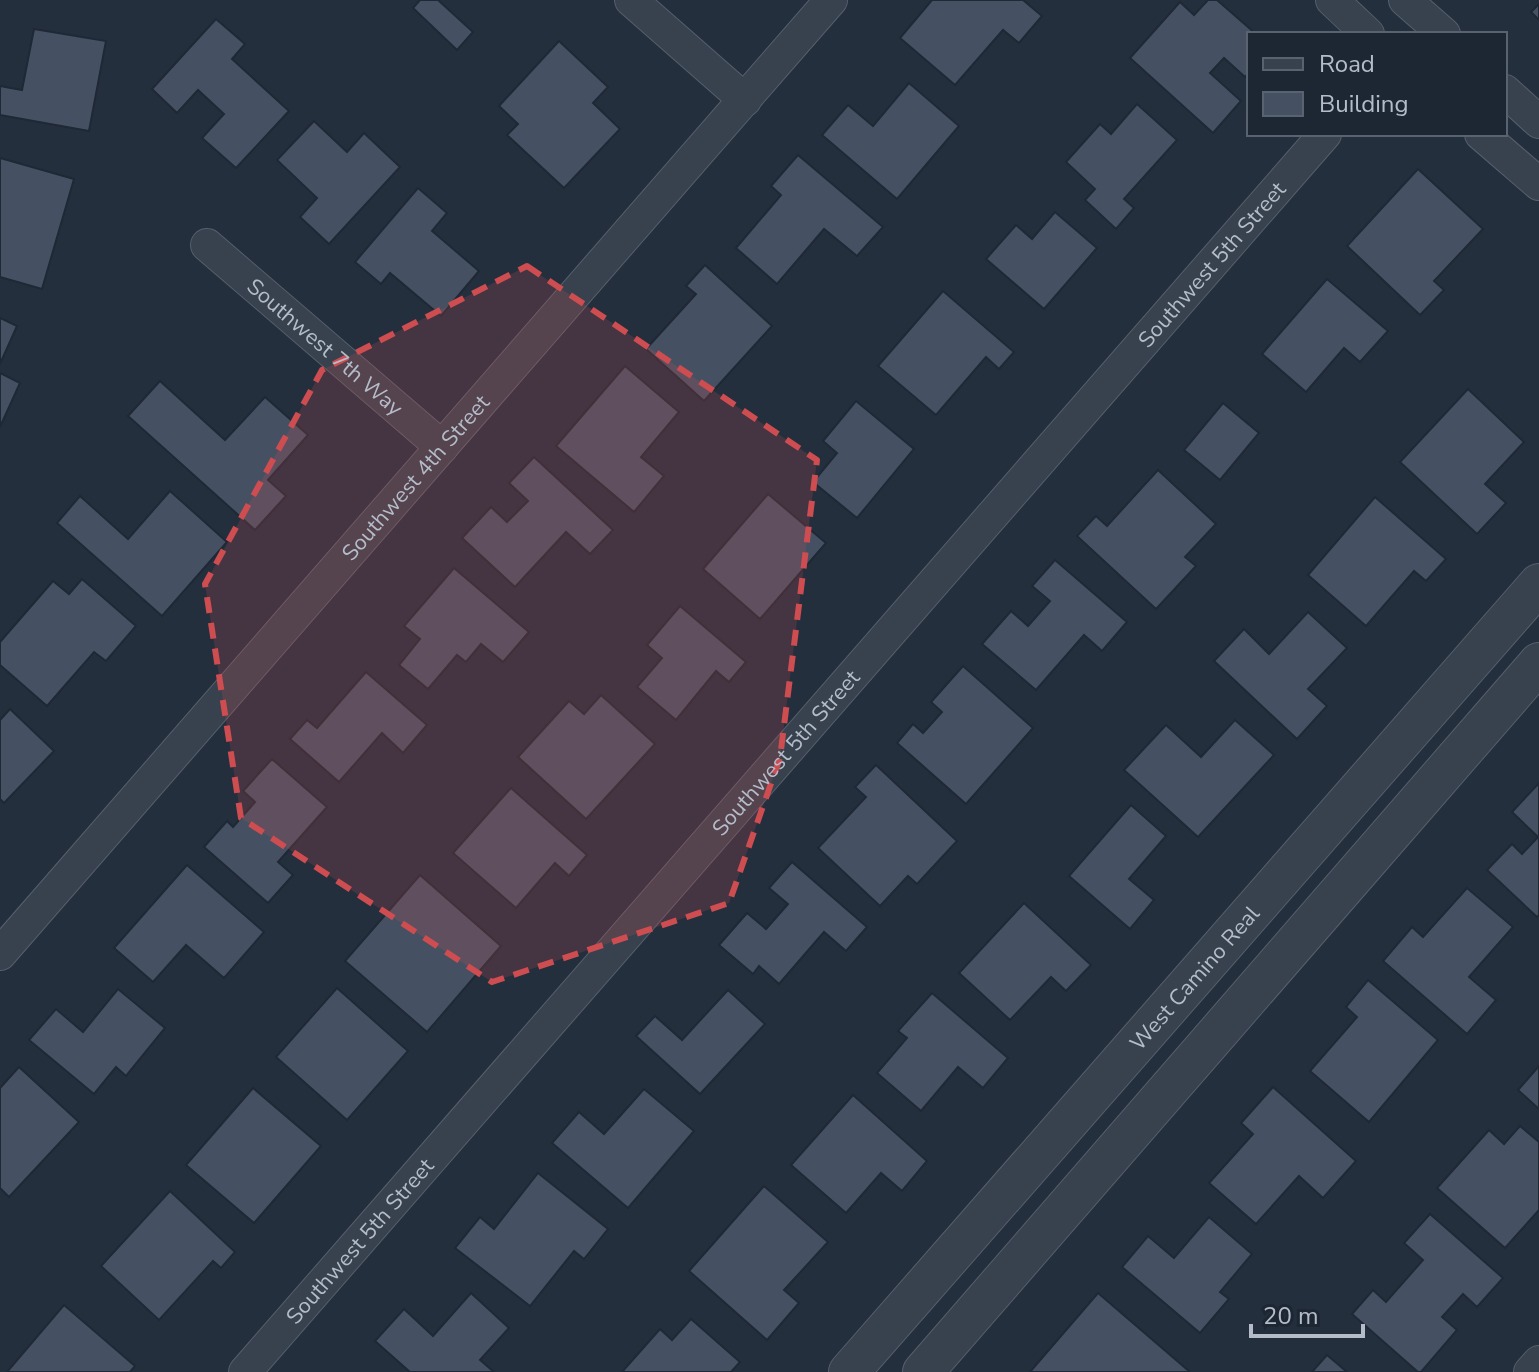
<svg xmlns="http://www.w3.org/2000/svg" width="1539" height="1372" font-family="'Nunito Sans',sans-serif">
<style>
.building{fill:#455162;stroke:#1f2835;stroke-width:2}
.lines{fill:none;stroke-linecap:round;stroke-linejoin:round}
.minor-casing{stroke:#565f6c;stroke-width:34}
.tertiary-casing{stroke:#565f6c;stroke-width:42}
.minor{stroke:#38414e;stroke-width:32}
.tertiary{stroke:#38414e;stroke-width:40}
.marked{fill:#ce4d50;fill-opacity:0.2;stroke:#ce4d50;stroke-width:6;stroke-dasharray:16 10;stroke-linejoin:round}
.labels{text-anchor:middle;stroke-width:6;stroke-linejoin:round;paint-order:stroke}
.street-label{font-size:22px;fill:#b4bcc9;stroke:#1d2633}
</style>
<rect width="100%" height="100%" fill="#242f3e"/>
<g class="building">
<polygon points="420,0 438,0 473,32 457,50 413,8"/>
<polygon points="932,0 1023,0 1042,16 1019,43 1003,30 955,85 900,38"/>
<polygon points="1208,0 1217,0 1256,34 1249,34 1249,72 1245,77 1224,58 1210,73 1241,101 1213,133 1130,58 1180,2 1194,15"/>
<polygon points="1539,4 1539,20 1531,12"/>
<polygon points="216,19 245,44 232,59 289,111 236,168 202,138 224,114 198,90 177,113 152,89"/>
<polygon points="34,29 106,41 89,131 0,115 0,86 22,90"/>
<polygon points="559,41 608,87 593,103 620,129 564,188 507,135 518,124 499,106"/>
<polygon points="909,83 959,126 897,199 822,135 848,105 873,126"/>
<polygon points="1137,104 1177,140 1124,199 1134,208 1116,229 1085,200 1095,189 1066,162 1100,124 1111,134"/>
<polygon points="314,121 347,152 364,133 400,167 329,244 300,217 317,198 277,160"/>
<polygon points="798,155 883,227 857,256 824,229 777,284 736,248 781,195 771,186"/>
<polygon points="0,158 74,179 42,289 0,277"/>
<polygon points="1418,169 1483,229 1434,281 1444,290 1420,315 1347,246"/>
<polygon points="418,188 447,213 432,231 479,271 441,316 390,273 381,284 355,262"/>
<polygon points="1055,212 1097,248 1044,309 986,259 1016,225 1032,239"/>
<polygon points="705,265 772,326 704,401 646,349 696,294 686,286"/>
<polygon points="1327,279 1388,331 1360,362 1344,348 1306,392 1262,354"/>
<polygon points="943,291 1014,352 999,369 986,357 936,415 878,366"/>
<polygon points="0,318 17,326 0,364"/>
<polygon points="625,366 679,412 641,457 664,476 634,512 556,446"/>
<polygon points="0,373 20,383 0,427"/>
<polygon points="160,381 225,440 265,397 308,435 268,480 286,496 255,530 128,416"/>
<polygon points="1468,389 1524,442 1485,484 1506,503 1477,534 1400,462"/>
<polygon points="856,401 914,449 857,518 813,482 837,453 823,441"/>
<polygon points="1223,403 1259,433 1220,480 1184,450"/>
<polygon points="534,457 613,530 590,554 566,532 515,587 462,538 491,507 507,522 528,501 509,483"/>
<polygon points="1158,470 1216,524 1185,557 1196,566 1156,609 1077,536 1096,516 1107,526"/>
<polygon points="170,491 227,542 162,616 57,523 80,496 128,539"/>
<polygon points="768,494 826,543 760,619 703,569"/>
<polygon points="1375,497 1446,559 1426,581 1414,571 1366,626 1308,575"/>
<polygon points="1055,560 1127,622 1102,651 1084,635 1036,690 982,644 1011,611 1028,626 1050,601 1032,586"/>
<polygon points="454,568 529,632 503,662 481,644 466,662 457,655 428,689 399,665 420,639 404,626"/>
<polygon points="82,579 136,626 106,661 94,652 47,706 0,665 0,642 53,581 69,594"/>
<polygon points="680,606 746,662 729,682 716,671 676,720 637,687 662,658 647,645"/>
<polygon points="1308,612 1347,648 1308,689 1327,706 1297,739 1214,661 1244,629 1269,654"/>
<polygon points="963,666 1033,728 966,804 897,743 913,724 923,733 942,712 931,702"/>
<polygon points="366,672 427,725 403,753 382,733 339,782 290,739 307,720 317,728"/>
<polygon points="601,695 655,744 586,819 518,757 569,701 584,714"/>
<polygon points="10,709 54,751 4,803 0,799 0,720"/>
<polygon points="1235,720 1274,755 1198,837 1124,770 1166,725 1201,757"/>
<polygon points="272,759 327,807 278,862 293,875 268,903 204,847 227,821 233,827 255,802 243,791"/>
<polygon points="876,765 957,841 917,884 908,876 880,906 818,848 866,797 855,787"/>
<polygon points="1539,783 1539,915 1537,917 1487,870 1512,844 1522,854 1538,837 1512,812"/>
<polygon points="511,788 587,855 569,876 555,863 516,908 453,853"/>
<polygon points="1131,805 1166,836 1129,879 1154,900 1130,929 1069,876"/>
<polygon points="792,862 867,927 846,951 824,932 779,984 759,966 753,974 719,945 747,913 766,929 788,904 769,888"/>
<polygon points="187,865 264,932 224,978 186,945 153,982 114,948"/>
<polygon points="420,875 501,946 427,1032 345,961"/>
<polygon points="1467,888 1513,927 1469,977 1496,1000 1467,1034 1383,961 1412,927 1423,937"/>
<polygon points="1024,903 1091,965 1066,991 1051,977 1010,1020 959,973"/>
<polygon points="1368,980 1438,1040 1369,1122 1310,1071 1357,1017 1346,1007"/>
<polygon points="337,988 408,1051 347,1120 276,1057"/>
<polygon points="118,989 165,1028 126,1076 116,1067 94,1094 29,1040 56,1009 83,1032"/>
<polygon points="728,990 765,1024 700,1094 636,1036 655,1016 682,1040"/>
<polygon points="932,993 1008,1058 983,1088 958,1067 921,1111 877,1073 907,1038 898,1031"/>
<polygon points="1539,1066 1539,1109 1518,1090"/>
<polygon points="19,1067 79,1122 9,1197 0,1188 0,1088"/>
<polygon points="1273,1087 1356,1161 1323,1198 1299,1176 1256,1224 1209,1183 1253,1134 1241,1123"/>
<polygon points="253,1088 321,1146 254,1223 186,1165"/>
<polygon points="644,1089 694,1131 628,1208 552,1143 579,1112 604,1134"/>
<polygon points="853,1095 927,1161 902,1191 881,1173 846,1213 791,1165"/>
<polygon points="1520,1126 1539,1142 1539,1210 1505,1248 1437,1188 1489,1130 1504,1144"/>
<polygon points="538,1173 608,1229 584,1259 574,1251 530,1306 455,1248 480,1217 494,1229"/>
<polygon points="764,1186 828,1242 784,1290 799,1303 767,1340 689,1271"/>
<polygon points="170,1191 235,1252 221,1268 213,1261 159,1320 101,1266"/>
<polygon points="1430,1214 1503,1278 1477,1307 1463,1294 1442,1317 1457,1330 1421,1372 1418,1372 1352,1314 1373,1290 1386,1302 1423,1260 1404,1243"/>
<polygon points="1209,1217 1252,1254 1220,1292 1229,1299 1200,1333 1122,1267 1148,1236 1174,1258"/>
<polygon points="471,1293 509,1328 480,1360 494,1372 410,1372 375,1341 404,1309 433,1336"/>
<polygon points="1098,1293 1190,1372 1030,1372"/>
<polygon points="64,1305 135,1366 130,1372 7,1372"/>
<polygon points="691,1319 740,1362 731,1372 622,1372 660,1329 672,1340"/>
<polygon points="1327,1355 1347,1372 1312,1372"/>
</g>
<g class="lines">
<g class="minor-casing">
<g id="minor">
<polyline points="631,0 745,100"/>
<polyline points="1332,0 1368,34"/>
<polyline points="1405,0 1444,34"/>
<polyline points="1505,91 1539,122"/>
<polyline points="1481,134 1539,184"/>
<path id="s1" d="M207 245 442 447"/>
<path id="s2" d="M0 954 831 0"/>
<path id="s3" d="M245 1372 1325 134"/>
<polyline points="1530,1372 1539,1362"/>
</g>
</g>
<g class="tertiary-casing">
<g id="tertiary">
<path id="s4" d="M849 1372 1539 584"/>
<polyline points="923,1372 1539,663"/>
</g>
</g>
<use href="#minor" class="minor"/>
<use href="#tertiary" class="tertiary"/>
</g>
<path class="marked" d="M527 266 817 460 780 758 729 903 492 982 241 818 205 584 322 370Z"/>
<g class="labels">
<g class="street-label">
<text dy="8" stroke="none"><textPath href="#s3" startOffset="1470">Southwest 5th Street</textPath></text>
<text dy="8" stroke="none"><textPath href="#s1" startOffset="156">Southwest 7th Way</textPath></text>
<text dy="8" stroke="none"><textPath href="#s2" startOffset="632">Southwest 4th Street</textPath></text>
<text dy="8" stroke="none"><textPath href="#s3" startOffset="822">Southwest 5th Street</textPath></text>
<text dy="8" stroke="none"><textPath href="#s4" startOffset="524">West Camino Real</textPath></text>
<text dy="8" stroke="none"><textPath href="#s3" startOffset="174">Southwest 5th Street</textPath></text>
</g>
</g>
<rect x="1247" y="32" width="260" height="104" fill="#1d2633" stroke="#59626f" stroke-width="2"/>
<rect x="1263" y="58" width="40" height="12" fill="#38414e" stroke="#59626f" stroke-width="2"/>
<text x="1319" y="72" font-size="24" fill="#b4bcc9">Road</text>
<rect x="1263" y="92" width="40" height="24" fill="#455162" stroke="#59626f" stroke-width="2"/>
<text x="1319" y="112" font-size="24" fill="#b4bcc9">Building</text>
<path d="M1251 1324v12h112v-12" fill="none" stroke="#b4bcc9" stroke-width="4"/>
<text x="1263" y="1324" font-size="24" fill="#b4bcc9" stroke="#1d2633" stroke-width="6" paint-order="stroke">20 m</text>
</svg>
